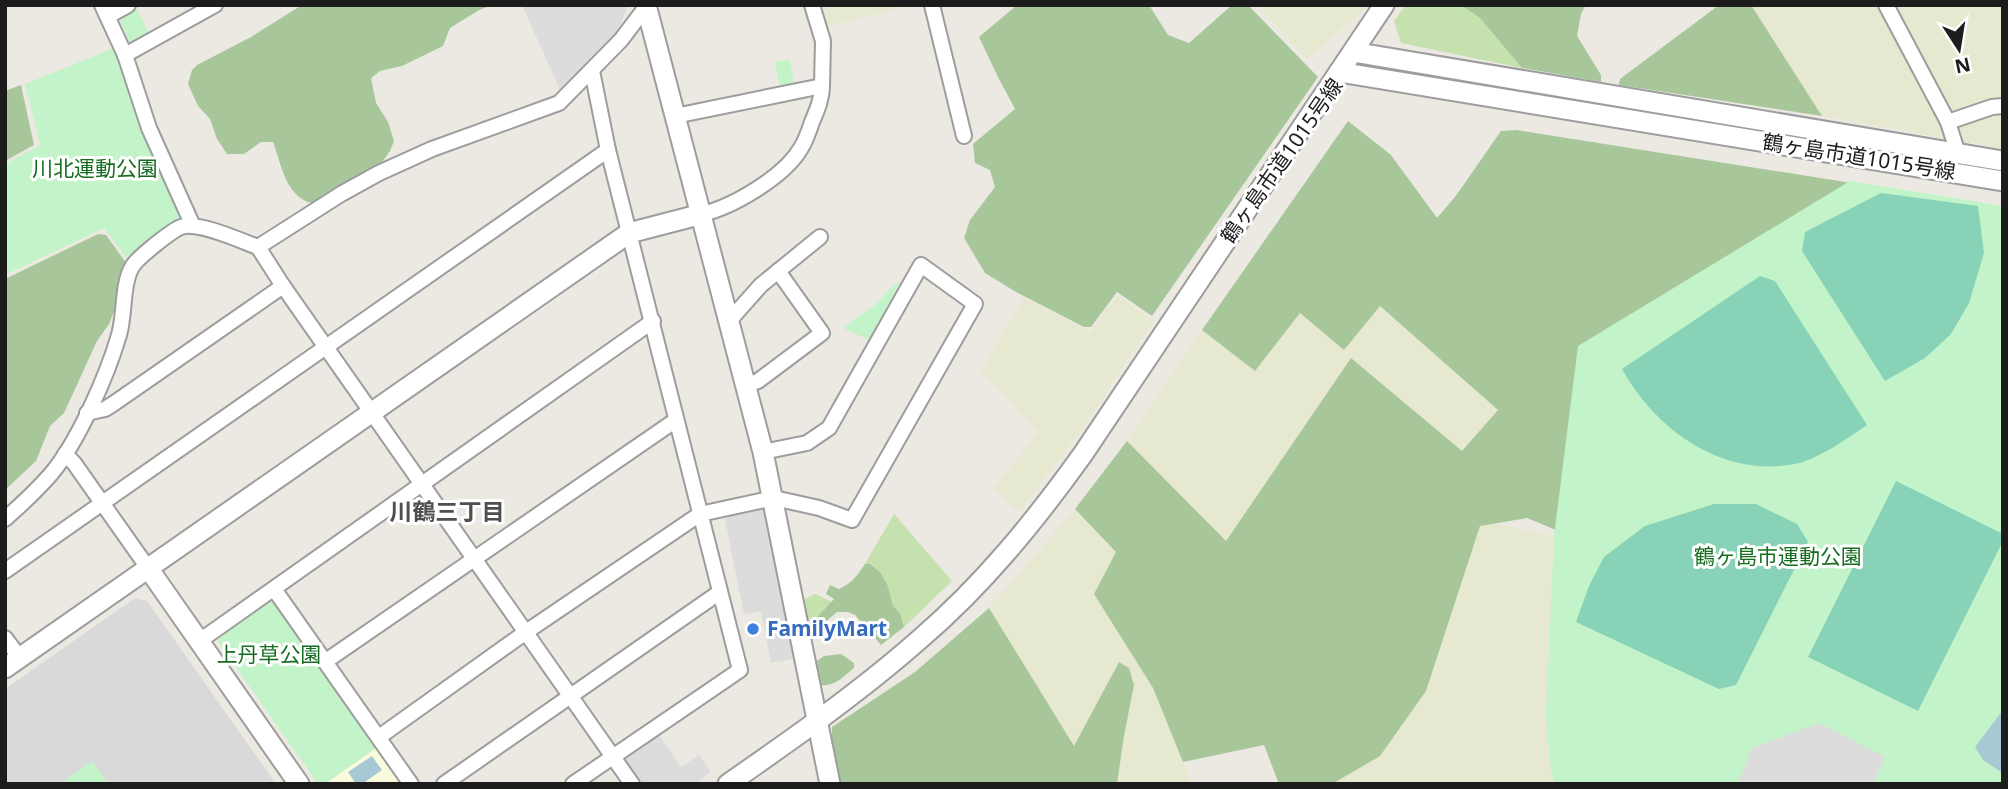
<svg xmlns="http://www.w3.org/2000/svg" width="2008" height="789" font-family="'Noto Sans','Noto Sans JP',sans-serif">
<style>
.residential{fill:#dad9d9}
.education{fill:#fafbdc}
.farmland{fill:#e6e9cf}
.grass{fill:#c5e1ad}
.forest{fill:#a7c79b}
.park{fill:#c3f3c8}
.pitch{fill:#88d3b8}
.parking{fill:#dcdcdc}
.water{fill:#a7c9d5}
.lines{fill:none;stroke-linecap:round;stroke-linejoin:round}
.minor-casing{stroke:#9d9d9d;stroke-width:18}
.tertiary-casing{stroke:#9d9d9d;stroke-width:23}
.minor{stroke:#fff;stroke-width:14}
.tertiary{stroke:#fff;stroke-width:19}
.shop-dot{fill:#3f7fe0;stroke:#fff;stroke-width:2.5}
.labels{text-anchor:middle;stroke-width:6;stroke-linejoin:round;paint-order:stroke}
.street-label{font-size:21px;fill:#1c1c1c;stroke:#fff}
.park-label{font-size:21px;fill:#166d20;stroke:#fff}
.shop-label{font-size:21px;font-weight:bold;fill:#366cbe;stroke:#fff;text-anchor:start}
.neighbourhood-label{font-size:23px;font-weight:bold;fill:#4f4f4f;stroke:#fff}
</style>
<rect width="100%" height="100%" fill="#ece9e2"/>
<polygon class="residential" points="135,598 147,601 276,784 5,784 5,689"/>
<polygon class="education" points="376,748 400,784 325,784"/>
<g class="farmland">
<polygon points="823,5 911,5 828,27"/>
<polygon points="1258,5 1370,5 1307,59"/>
<polygon points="1751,5 2003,5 2003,149 1822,116"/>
<polygon points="1118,295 1153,321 1080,432 1019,512 993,488 1039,432 981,371 1024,298 1090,332"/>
<polygon points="1380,306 1498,410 1462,451 1351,358 1225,541 1127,441 1202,330 1255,371 1301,313"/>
<polygon points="1075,509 1117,552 1094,594 1153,688 1192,784 1117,784 1124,736 1134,685 1118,662 1074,747 989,608"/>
<polygon points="1477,520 1554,536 1546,715 1551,771 1555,784 1326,784"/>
</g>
<g class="grass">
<polygon points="1406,5 1461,5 1480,18 1522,68 1401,43 1394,21"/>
<polygon points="894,514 952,581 904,627 900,613 893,606 888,586 880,572 870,564 865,564"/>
<polygon points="815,594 832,602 809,626 803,600"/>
</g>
<g class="forest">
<path d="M302 5H493L479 10 450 28 443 46 402 66 380 71 371 78 376 103 388 122 394 141 390 151 381 164 355 176 312 203C286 198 281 163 273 142H261L244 154H227L217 139 210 119 198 106 188 84 192 70 197 65 251 37Z"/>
<polygon points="1017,5 1149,5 1168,35 1189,43 1232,5 1248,5 1318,77 1152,316 1117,292 1091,327 1084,327 1016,292 985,273 964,238 970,220 995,187 990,170 975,163 973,144 1015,109 998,77 979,37"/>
<polygon points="1461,5 1586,5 1581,14 1577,36 1601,75 1601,82 1522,68 1480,18"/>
<polygon points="1719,5 1751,5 1822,116 1619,85 1620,79"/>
<polygon points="21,85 34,145 5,161 5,91"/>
<polygon points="1348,121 1391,155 1437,218 1455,197 1501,131 1516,130 1858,184 1556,530 1527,518 1480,526 1426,691 1380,756 1332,784 1279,784 1264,745 1183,762 1153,688 1094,594 1116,552 1075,509 1127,441 1226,541 1351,358 1462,451 1498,410 1380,306 1344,350 1300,313 1255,371 1202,330"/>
<polygon points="98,234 106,235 127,264 119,299 109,324 97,341 64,413 50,426 36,461 5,490 5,279"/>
<path d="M865 564H870L880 572 888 586 893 606 900 613 904 627 881 645 855 615 848 612H837L824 623 810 629 809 626 834 599 826 594 830 585 839 589C852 583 857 576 865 564Z"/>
<polygon points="989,608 1074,746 1119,662 1129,668 1134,685 1124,736 1117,784 840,784 832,740 832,727 915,672"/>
<path d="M841 654 854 663V668C844 676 834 687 821 685L817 661 824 656Z"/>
</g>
<g class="park">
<polygon points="136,7 150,35 135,44 129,42 120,19 122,14"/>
<polygon points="114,48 146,138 180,213 176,222 128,260 104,228 5,275 5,164 40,145 25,84"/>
<polygon points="790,59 795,90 781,93 775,62"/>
<polygon points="1850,181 2003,206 2003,784 1555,784 1551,771 1546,715 1554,536 1578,346"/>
<polygon points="900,282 869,340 843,328 875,305 895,284"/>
<polygon points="265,599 272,599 376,748 325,784 318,784 219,643 218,636"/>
<polygon points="92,761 107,782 68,784 65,780"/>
</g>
<g class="pitch">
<polygon points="1881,193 1978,206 1984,253 1969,303 1951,334 1925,358 1885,381 1802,251 1805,232"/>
<path d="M1760 276 1775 281 1867 425C1848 438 1817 460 1795 464 1722 478 1656 430 1622 369Z"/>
<polygon points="1896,481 2003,534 2003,541 1918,711 1808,657"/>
<polygon points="1714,504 1756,504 1797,524 1808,542 1736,685 1719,689 1576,622 1589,586 1604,557 1645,526"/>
</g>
<g class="parking">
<polygon points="522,5 628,5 620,26 608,43 561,92"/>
<polygon points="766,506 797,658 771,663 761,611 744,614 724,515"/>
<polygon points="1819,723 1885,757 1873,784 1738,784 1752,748"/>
<polygon points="658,733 681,767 699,755 711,772 694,784 640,784 622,758"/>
</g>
<g class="water">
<polygon points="2003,710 2003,773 1983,760 1975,747"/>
<polygon points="372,756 382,770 362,784 356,784 348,772"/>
</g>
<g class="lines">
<g class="minor-casing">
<g id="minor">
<polyline points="102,5 125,55 149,128 193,226"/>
<polyline points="932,5 964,136"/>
<polyline points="1886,5 1948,122"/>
<polyline points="108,16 128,5"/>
<polyline points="125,55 215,5"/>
<polyline points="675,116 822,86 823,41 812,5"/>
<polyline points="1958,154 1948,122 1992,107 2003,106"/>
<path d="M702 214C733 207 785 176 801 148 806 140 809 131 812 122 817 110 822 99 822 86"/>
<polyline points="258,247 283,286 632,784"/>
<polyline points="729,321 761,285 820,237"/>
<polyline points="747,385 758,381 822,333 778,271"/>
<polyline points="87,413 105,409 113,404 283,286"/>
<polyline points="65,454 74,463 148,568"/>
<path d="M5 519C21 505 37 490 51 474 78 442 107 376 119 335 125 315 122 284 132 267 137 258 171 231 181 227 198 221 241 241 258 247L341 194 379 173 432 149 559 103 621 40 646 7"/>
<polyline points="5,571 608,150"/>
<polyline points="274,589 411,784"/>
<polyline points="5,638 20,658"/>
<polyline points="198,642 653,321"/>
<polyline points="326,661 676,420"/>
<polyline points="379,737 526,632 700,514 774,498 819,508 852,520 975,304 921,265 829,428 807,443 763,452"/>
<polyline points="444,784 720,592"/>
<polyline points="573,784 740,670 608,150 592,71"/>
</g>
</g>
<g class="tertiary-casing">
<g id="tertiary">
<polyline points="646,5 763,452 830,784"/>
<polyline points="1353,52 2003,161"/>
<polyline points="1339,72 2003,181"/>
<polyline points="148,568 299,784"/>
<polyline points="5,668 629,233 702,214"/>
<path d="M728 784C794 738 860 692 920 639 983 585 1035 521 1083 454L1384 5"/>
</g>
</g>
<use href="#minor" class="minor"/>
<use href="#tertiary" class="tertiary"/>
</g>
<circle class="shop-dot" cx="753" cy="629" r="7"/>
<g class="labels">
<g class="street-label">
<text transform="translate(1859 157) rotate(9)" y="7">鶴ヶ島市道1015号線</text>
<text transform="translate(1282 161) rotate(-55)" y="7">鶴ヶ島市道1015号線</text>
</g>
<g class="park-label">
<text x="95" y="176">川北運動公園</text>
<text x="1778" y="564">鶴ヶ島市運動公園</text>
<text x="269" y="662">上丹草公園</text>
</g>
<g class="shop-label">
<text x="767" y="636">FamilyMart</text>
</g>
<g class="neighbourhood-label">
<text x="447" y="520">川鶴三丁目</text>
</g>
</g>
<rect width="2008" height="789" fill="none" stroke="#1c1c1c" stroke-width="14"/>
<g transform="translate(1959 49) rotate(168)" stroke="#ffffff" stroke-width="5" paint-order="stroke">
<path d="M0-5L12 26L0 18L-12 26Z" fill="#1c1c1c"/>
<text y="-10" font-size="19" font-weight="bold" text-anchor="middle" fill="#1c1c1c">N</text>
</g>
</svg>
